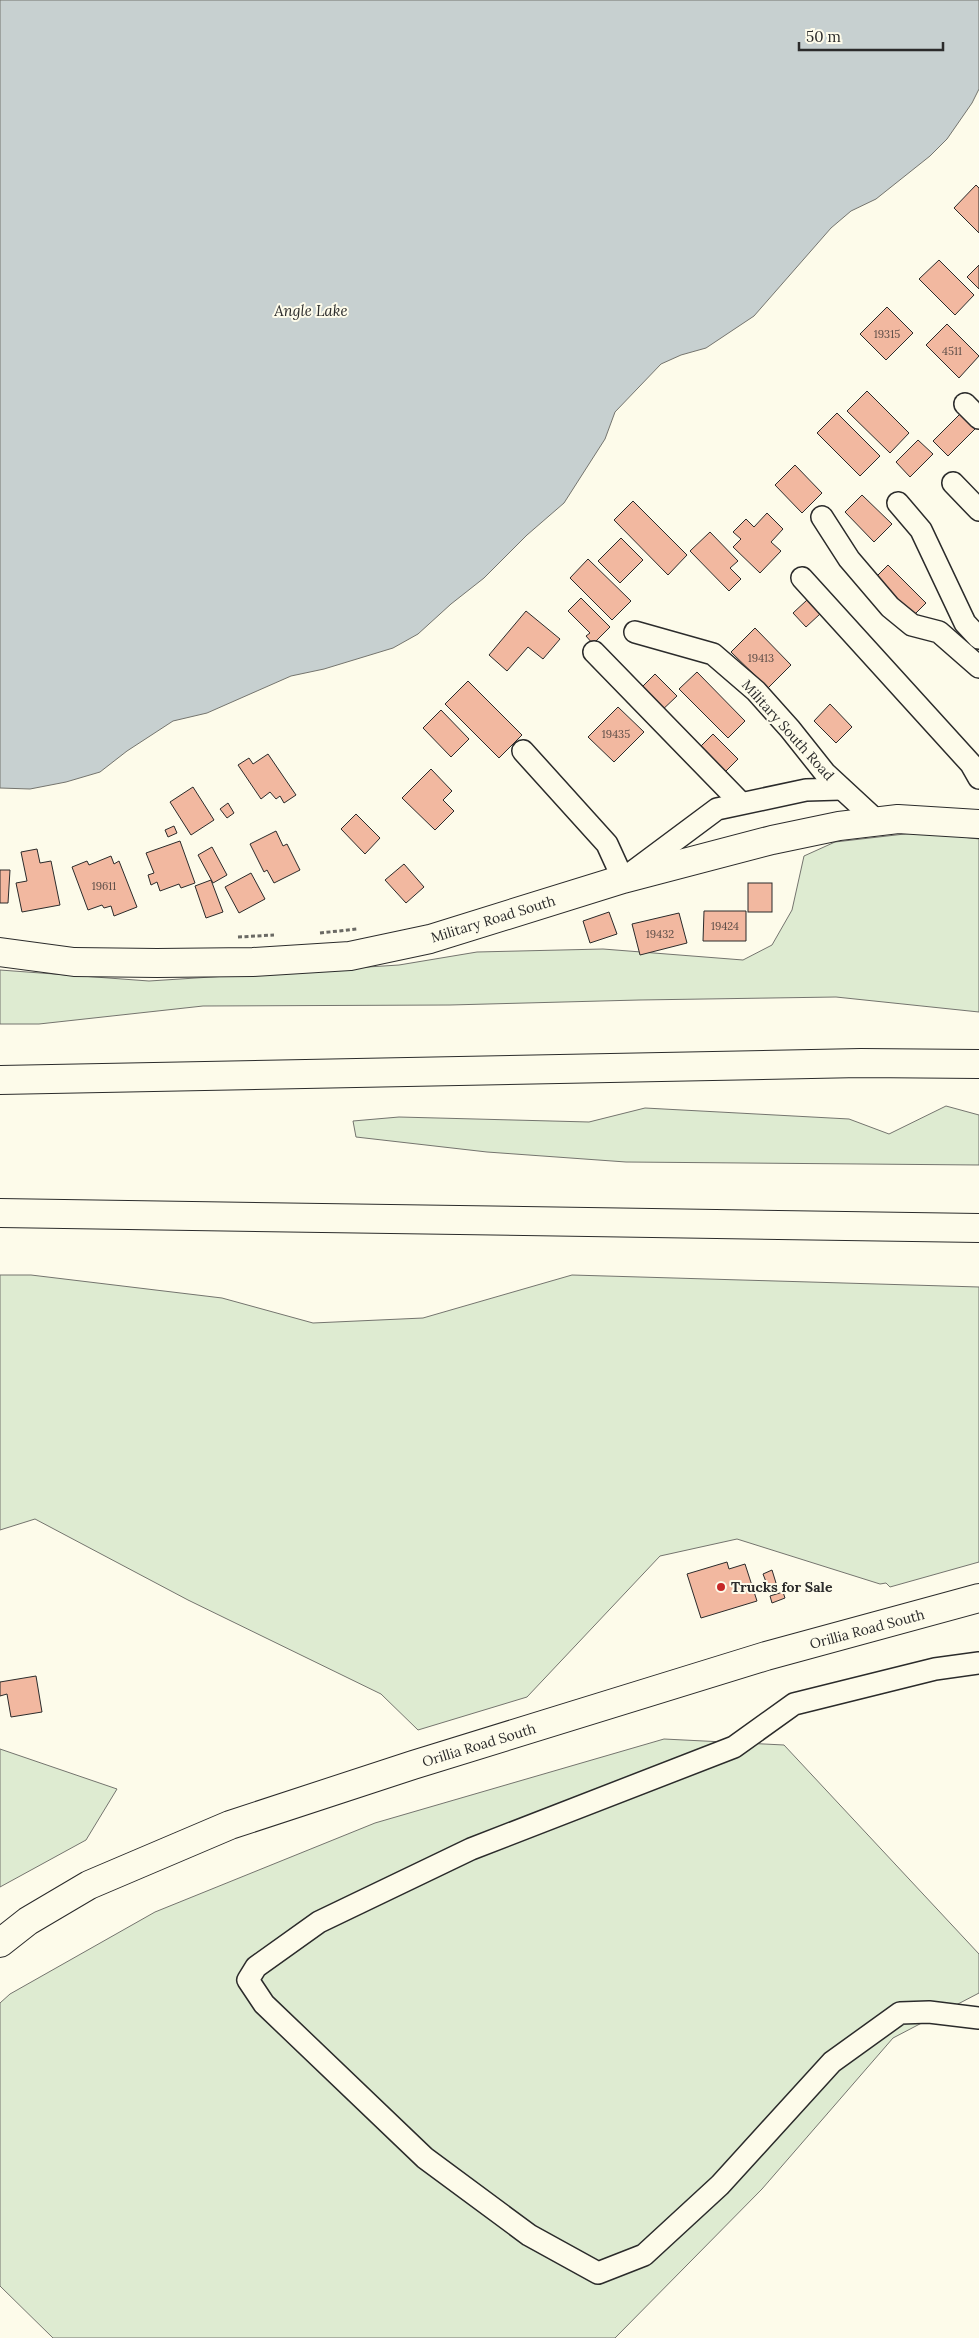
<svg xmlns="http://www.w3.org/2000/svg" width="979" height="2338" font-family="Lora,serif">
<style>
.green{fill:#deebd1;stroke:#74746e}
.water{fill:#c7d0d0;stroke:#74746e}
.building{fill:#f2b8a0;stroke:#2b2b2b}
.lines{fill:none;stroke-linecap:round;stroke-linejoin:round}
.minor-casing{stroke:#2b2b2b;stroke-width:24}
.major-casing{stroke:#2b2b2b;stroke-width:30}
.highway-casing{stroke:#2b2b2b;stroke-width:30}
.path{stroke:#6a6964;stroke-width:3;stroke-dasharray:4 2.5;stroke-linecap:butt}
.minor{stroke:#fdfbea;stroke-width:21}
.major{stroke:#fdfbea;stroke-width:28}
.highway{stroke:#fdfbea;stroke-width:28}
.poi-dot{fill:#c62828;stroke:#fdfbea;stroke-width:2}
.labels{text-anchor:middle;stroke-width:4;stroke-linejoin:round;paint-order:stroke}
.number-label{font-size:11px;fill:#5d4e48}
.street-label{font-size:14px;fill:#2b2b2b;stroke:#fdfbea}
.poi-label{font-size:14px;font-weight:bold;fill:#2b2b2b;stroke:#fdfbea;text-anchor:start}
.water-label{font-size:15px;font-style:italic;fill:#2b2b2b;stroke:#fdfbea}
</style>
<rect width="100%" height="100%" fill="#fdfbea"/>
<g class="green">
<polygon points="922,832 979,839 979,1012 836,997 639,1000 450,1005 203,1006 39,1024 0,1024 0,970 149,981 399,965 477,952 603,949 743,960 772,945 792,910 804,856 835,842"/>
<polygon points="946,1106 979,1115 979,1165 626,1162 487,1152 356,1137 353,1121 399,1117 589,1122 645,1108 849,1119 889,1134"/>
<polygon points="0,1275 31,1275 222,1298 313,1323 423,1318 572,1275 979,1287 979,1562 890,1587 886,1583 880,1584 737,1539 660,1556 527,1697 418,1730 381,1694 188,1600 35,1519 0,1530"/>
<polygon points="664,1739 784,1745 979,1954 979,1993 893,2038 762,2189 615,2338 53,2338 0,2286 0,2003 10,1994 155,1912 375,1823"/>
<polygon points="0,1749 117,1789 86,1840 0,1887"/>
</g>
<polygon class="water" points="0,0 979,0 979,89 972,103 947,139 930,156 876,199 851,211 831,228 754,316 706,348 681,355 661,364 615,412 605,439 564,503 527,535 484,578 451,604 418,634 393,648 324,669 291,676 207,713 173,721 127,751 100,772 66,782 30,789 0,788"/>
<g class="building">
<polygon points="976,185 979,188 979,233 954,208"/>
<polygon points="939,260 974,295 955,315 919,279"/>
<polygon points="979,265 979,289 967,277"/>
<polygon points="887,307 913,333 886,360 860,334"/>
<polygon points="947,324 979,356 959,378 926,345"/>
<polygon points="867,391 909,433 890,453 847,411"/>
<polygon points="963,411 978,426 948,456 933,441"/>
<polygon points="837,413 880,456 860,476 817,433"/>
<polygon points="918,440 933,454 910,477 896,462"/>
<polygon points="795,465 822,493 802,513 775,485"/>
<polygon points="862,495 892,524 874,542 845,512"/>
<polygon points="633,501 687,555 668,575 614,520"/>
<polygon points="767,513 783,529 771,542 781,551 760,573 733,547 741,539 733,532 746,519 754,527"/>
<polygon points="710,532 738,561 730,568 741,579 729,591 690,551"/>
<polygon points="621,538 643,560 620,583 598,561"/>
<polygon points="588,559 631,601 612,620 570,578"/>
<polygon points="888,565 926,603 911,618 873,580"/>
<polygon points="581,598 610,627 593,644 586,636 590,633 568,611"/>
<polygon points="807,600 820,614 806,627 793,613"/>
<polygon points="526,611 560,639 543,659 528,647 507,671 489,655"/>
<polygon points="755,628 791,665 768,688 731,652"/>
<polygon points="697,672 745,721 728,738 679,689"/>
<polygon points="655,674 677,696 659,713 638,691"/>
<polygon points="468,681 522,735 499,758 445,704"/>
<polygon points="830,704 852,727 836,743 814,721"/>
<polygon points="618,707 644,732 614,762 588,737"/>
<polygon points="441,710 469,739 451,757 423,728"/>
<polygon points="713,734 738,759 724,773 699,748"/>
<polygon points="268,754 296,795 284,803 280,796 276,799 270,792 261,799 238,765 249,758 253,764"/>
<polygon points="431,769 452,791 443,800 454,811 435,830 402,798"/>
<polygon points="193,787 214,820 191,835 170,802"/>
<polygon points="228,803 234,813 227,818 220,809"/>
<polygon points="356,814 380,838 365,854 341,829"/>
<polygon points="174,826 177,833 168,837 165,830"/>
<polygon points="276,831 283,846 287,844 300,870 274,883 267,870 264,872 250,844"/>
<polygon points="180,841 195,883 181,888 179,884 160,891 157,882 151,885 148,875 154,873 146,853"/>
<polygon points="212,847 227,875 213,883 198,855"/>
<polygon points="37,849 40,863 51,861 60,905 22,912 16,883 27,881 21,852"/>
<polygon points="111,856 114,864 119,861 137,907 114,916 111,906 104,908 102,905 88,910 72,867 87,861 89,865"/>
<polygon points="404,864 424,887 406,903 385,880"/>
<polygon points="0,870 10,870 8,903 0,903"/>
<polygon points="251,873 265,899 239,913 225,887"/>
<polygon points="211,880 223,912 206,918 195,886"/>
<rect x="748" y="883" width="24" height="29"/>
<polygon points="704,911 746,911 746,941 703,941"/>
<polygon points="609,912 617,934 590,943 583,921"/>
<polygon points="679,913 687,943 640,955 632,924"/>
<polygon points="727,1562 729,1569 745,1564 757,1601 701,1618 687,1574"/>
<polygon points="772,1570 776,1583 768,1587 763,1574"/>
<polygon points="783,1592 785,1598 772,1603 770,1596"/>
<polygon points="36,1676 42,1712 11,1717 7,1694 0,1696 0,1682"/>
</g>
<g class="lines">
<g class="minor-casing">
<g id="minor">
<polyline points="965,404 979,418"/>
<polyline points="953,483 979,510"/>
<polyline points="898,503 921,530 965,623 979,638"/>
<polyline points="822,517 849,559 890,607 912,625 939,632 979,667"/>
<polyline points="802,578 971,764 979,778"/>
<polyline points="635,632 713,654 756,691 790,729 825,773 878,822"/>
<polyline points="594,652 741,803"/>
<polyline points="523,751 607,844 623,879 717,809 806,790 841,789"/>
<polyline points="979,1663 935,1669 794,1704 734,1747 471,1849 319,1922 256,1967 248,1980 264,2004 425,2158 529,2235 598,2273 644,2255 720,2185 832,2062 900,2013 929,2012 979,2018"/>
</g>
</g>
<g class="major-casing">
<g id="major">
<polyline points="0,952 74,962 157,963 253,962 350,956 430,939 623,879 772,840 839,826 898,819 979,824"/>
<polyline points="0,1943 28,1921 89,1885 230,1825 413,1765 766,1656 979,1598"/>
</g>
</g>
<g class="highway-casing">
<g id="highway">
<polyline points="0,1080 861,1063 979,1064"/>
<polyline points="0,1213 979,1228"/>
</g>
</g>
<g class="path">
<polyline points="320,933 357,929"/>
<polyline points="238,937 274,935"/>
</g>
<use href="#minor" class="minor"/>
<use href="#major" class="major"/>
<use href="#highway" class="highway"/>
</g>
<circle class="poi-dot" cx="721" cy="1587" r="5"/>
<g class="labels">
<g class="number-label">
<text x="887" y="338">19315</text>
<text x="952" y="355">4511</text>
<text x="761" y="662">19413</text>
<text x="616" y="738">19435</text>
<text x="104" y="890">19611</text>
<text x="725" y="930">19424</text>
<text x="660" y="938">19432</text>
</g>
<g class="street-label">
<text transform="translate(788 730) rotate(48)" y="5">Military South Road</text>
<text transform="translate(493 919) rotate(-17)" y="5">Military Road South</text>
<text transform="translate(867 1629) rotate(-15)" y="5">Orillia Road South</text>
<text transform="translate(479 1745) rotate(-17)" y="5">Orillia Road South</text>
</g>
<g class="poi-label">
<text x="731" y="1592">Trucks for Sale</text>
</g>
<g class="water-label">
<text x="311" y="316">Angle Lake</text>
</g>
</g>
<path d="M799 42v8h144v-8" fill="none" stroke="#2b2b2b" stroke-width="2.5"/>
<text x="806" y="42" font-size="15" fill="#2b2b2b" stroke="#fdfbea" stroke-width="4" paint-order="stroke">50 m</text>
</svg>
